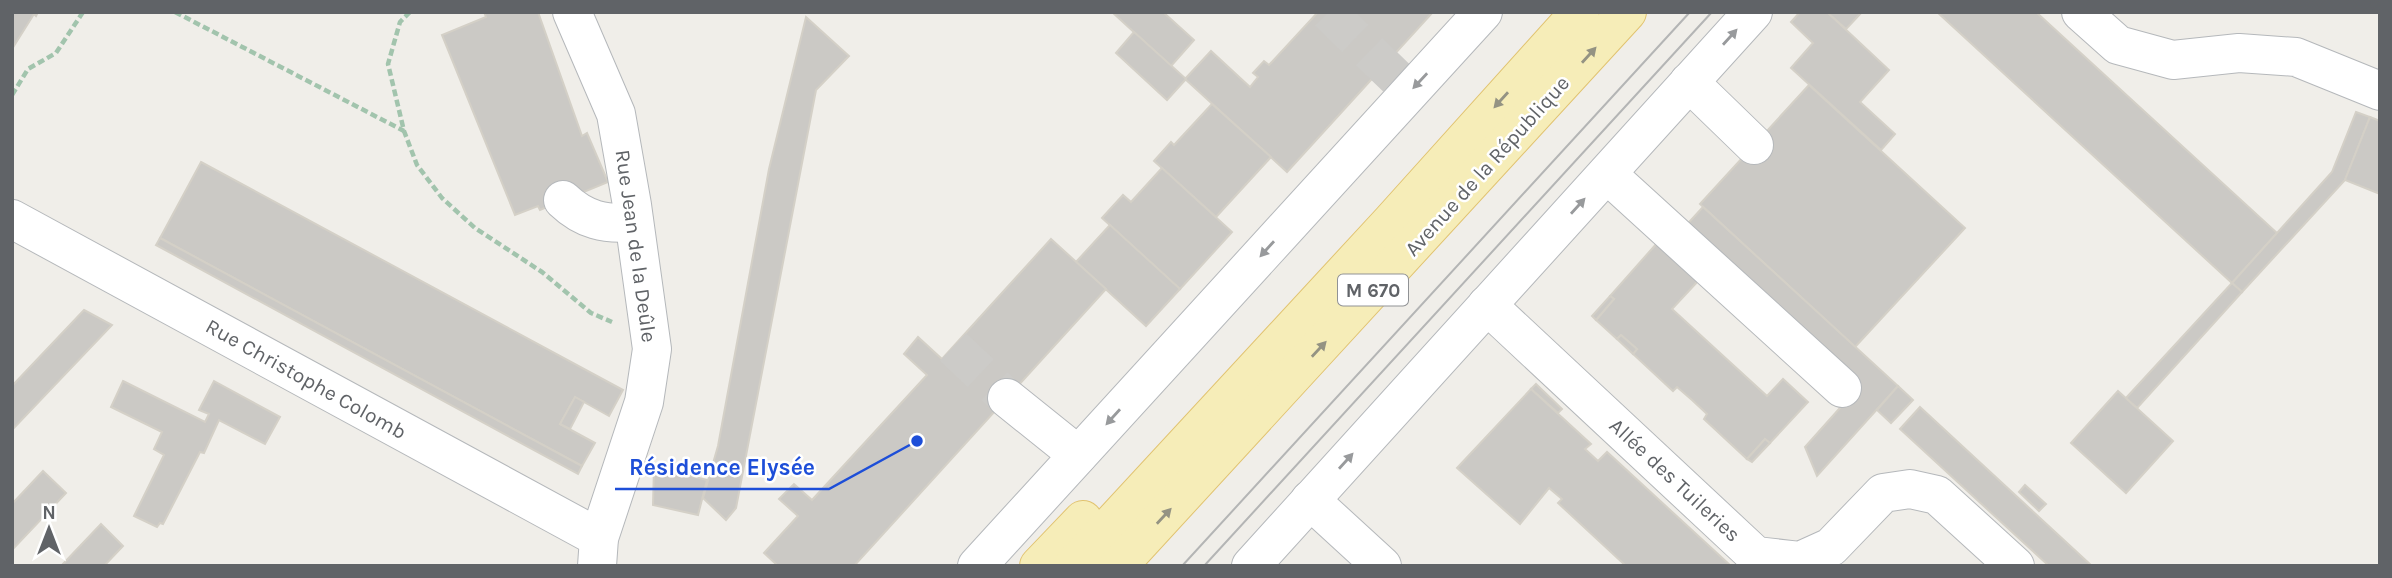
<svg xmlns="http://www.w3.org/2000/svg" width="2392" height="578" font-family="Karla,sans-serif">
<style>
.building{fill:#cbc9c5;stroke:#d4d0c7;stroke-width:2}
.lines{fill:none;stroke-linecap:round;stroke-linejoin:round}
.minor-tunnel{stroke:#cccbc8;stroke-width:38;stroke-dasharray:38 19;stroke-linecap:butt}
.minor-casing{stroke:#b5b8bb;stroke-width:40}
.major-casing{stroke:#e1c370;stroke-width:40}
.path{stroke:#a2c4ad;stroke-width:4.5;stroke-dasharray:7 3.5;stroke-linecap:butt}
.minor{stroke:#fff;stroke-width:38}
.major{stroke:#f6edb8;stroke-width:38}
.tram{stroke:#b4b5b5;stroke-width:2}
.oneway{fill:#989a9c}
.oneway2{fill:#949383}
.labels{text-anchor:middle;stroke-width:5;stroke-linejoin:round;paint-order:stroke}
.shield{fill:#fff;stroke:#909295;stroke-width:2}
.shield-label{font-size:19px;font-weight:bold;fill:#606367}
.street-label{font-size:21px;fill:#606367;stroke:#fff}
.leader{fill:none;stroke:#1d4ed8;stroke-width:2.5}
.callout-dot{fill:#1d4ed8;stroke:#fff;stroke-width:2.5}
.callout-label{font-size:23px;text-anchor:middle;font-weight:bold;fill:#1d4ed8;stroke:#fff;stroke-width:5;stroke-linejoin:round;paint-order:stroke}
</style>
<rect width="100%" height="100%" fill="#f0eee9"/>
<g class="building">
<polygon points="12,12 38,12 36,16 34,14 12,49"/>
<polygon points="484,12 538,12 582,136 587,133 608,182 540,210 538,206 515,215 442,35 486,17"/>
<polygon points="1112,12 1163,12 1194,40 1171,66"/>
<polygon points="1318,12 1433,12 1287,172 1185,79 1211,51 1250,87 1258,77 1253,73 1264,61 1269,65"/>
<polygon points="1800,12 1827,12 1889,70 1860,102 1895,134 1881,150 1791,68 1813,43 1791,22"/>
<polygon points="1827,12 1862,12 1846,29"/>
<polygon points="1937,12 2036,12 2277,233 2232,283"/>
<polygon points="806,17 849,56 816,90 736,508 726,520 703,498 718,446 769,169"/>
<polygon points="1134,32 1186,79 1167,100 1116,53"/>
<polygon points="1809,85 1965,228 1855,347 1700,204"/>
<polygon points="1212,104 1271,157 1216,217 1154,161 1171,142 1174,145"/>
<polygon points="2356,112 2370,117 2345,180 2242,292 2232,283 2332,172"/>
<polygon points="2370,117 2380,121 2380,194 2345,180"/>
<polygon points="201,162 623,390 609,416 575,397 560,424 595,443 582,466 160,238"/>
<polygon points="1162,168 1232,232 1180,289 1102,218 1123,195 1131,202"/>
<polygon points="1703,207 1898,386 1817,476 1805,447 1856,390 1681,231"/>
<polygon points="1110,225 1180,289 1146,326 1076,262"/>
<polygon points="160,238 582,466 578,474 156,245"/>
<polygon points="1051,239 1106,289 854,566 778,566 764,553 798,516 779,499 794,484 812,500 927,375 904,354 918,337 942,359"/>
<polygon points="1658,242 1699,280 1672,309 1767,396 1783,379 1808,402 1770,443 1765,439 1747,459 1704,419 1707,414 1692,400 1677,387 1673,391 1633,354 1637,349 1621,335 1617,339 1596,320 1614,299 1610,296"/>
<polygon points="2232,283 2242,292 2137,408 2126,398"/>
<polygon points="1610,296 1614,299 1596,320 1592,316"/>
<polygon points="84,310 112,325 12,430 12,386"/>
<polygon points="1621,335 1637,349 1633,354 1617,339"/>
<polygon points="123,381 205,422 209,414 199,410 214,381 280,417 265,444 219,420 204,453 200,452 163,524 160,523 157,527 134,516 164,455 154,449 162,432 111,407"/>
<polygon points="1536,384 1562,409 1558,413 1531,389"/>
<polygon points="1898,386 1913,400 1891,423 1877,410"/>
<polygon points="1531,389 1591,444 1585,449 1598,461 1607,452 1731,566 1626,566 1558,503 1562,499 1549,488 1520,524 1457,468"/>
<polygon points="2118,391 2173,441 2126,493 2071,443"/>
<polygon points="575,397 584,402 570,429 560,424"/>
<polygon points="1920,407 2092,566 2049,566 1900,429"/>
<polygon points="1765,439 1770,443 1752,462 1747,459"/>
<polygon points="654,467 707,480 698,515 653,505"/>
<polygon points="43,471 66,493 12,550 12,504"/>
<polygon points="2025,485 2046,504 2039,511 2019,492"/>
<polygon points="101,524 123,546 104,566 61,566"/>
</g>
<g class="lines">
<g class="minor-tunnel">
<polyline points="1328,12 1410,91"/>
<polyline points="953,347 1007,398"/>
</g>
<g class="minor-casing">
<g id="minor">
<polyline points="572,12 616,114 632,205 652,349 644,402 599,538 597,566"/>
<polyline points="2081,12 2118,45 2173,60 2239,53 2296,57 2380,91"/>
<polyline points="1689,82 1754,145"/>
<polyline points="1607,174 1842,388"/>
<path d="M563 200C584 220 605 225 634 222"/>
<polyline points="12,219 599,538"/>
<polyline points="1487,305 1756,556 1800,561 1831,547 1883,493 1910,489 1937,495 2015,566"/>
<polyline points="1007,398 1078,455"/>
<polyline points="1310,500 1382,566"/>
<polyline points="977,566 1483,12"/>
<polyline points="1251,566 1753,12"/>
</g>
</g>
<g class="major-casing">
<g id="major">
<polyline points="1039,566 1083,520"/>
<polyline points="1073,566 1391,222 1580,12"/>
<polyline points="1118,566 1627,12"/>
</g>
</g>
<g class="path">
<polyline points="175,12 404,131"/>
<polyline points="410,12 400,22 388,64 404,131 417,165 442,198 475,228 542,272 591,313 612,322"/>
<polyline points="12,95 28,69 56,53 83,12"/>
</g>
<use href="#minor" class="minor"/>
<use href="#major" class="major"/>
<g class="tram">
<polyline points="1182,566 1690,12"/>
<polyline points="1204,566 1712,12"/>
</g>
</g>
<defs><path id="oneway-solid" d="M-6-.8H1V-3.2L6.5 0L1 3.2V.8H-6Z" transform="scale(1.75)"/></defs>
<g class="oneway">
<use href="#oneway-solid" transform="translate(1730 37) rotate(-48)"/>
<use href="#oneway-solid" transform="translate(1420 81) rotate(133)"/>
<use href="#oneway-solid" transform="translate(1578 206) rotate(-48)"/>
<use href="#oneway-solid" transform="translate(1267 249) rotate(132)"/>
<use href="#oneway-solid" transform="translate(1113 417) rotate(132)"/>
<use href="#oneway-solid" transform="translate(1346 461) rotate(-48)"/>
</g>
<g class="oneway2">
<use href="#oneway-solid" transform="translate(1589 55) rotate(-48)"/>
<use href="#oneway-solid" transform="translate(1501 100) rotate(132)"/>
<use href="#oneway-solid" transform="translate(1319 349) rotate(-47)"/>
<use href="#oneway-solid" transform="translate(1164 516) rotate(-47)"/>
</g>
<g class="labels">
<rect class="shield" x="1338" y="274.5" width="70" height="31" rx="5"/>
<g class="shield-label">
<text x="1373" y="297">M 670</text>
</g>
<g class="street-label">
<text transform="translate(1487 166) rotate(-48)" y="7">Avenue de la République</text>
<text transform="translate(636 246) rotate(82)" y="7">Rue Jean de la Deûle</text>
<text transform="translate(306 379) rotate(29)" y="7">Rue Christophe Colomb</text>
<text transform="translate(1675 480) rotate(43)" y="7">Allée des Tuileries</text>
</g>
</g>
<path class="leader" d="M917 441L829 489H615"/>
<circle class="callout-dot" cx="917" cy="441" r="7"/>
<g class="callout-label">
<text x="722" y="475">Résidence Elysée</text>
</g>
<rect width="2392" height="578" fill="none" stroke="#606367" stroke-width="28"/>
<g transform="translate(49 529)" stroke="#ffffff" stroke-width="5" paint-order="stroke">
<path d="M0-5L12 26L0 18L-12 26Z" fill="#606367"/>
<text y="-10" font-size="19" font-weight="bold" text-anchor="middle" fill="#606367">N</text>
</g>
</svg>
